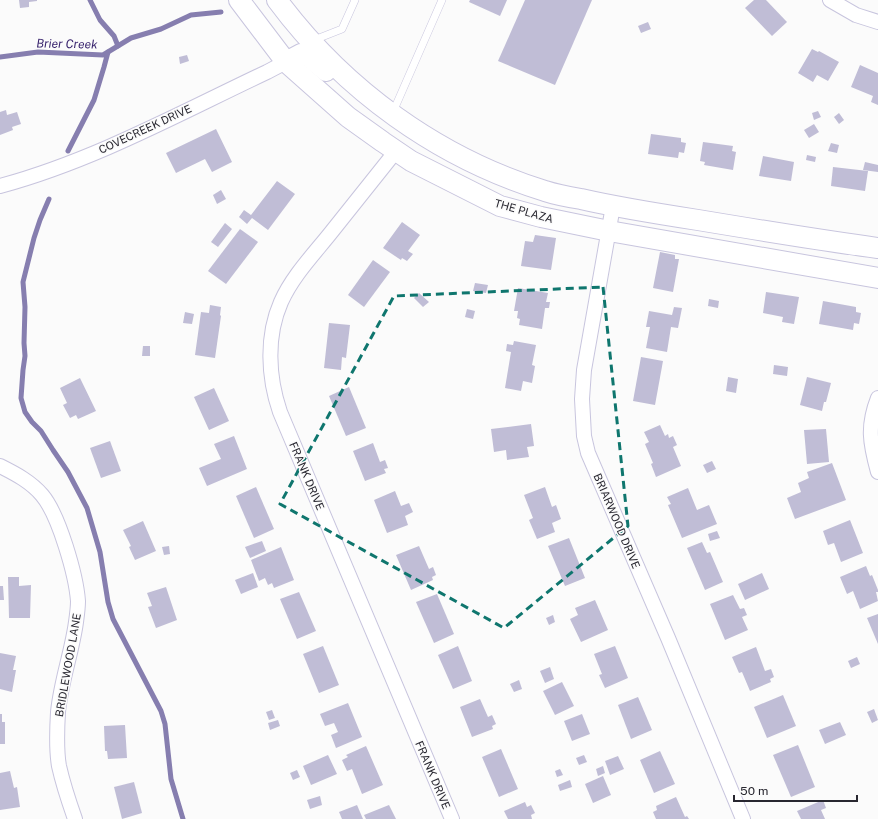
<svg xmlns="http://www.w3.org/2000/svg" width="878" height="819" font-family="'Public Sans',sans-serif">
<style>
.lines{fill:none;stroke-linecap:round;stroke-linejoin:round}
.stream{stroke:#867eaf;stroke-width:5}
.building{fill:#c0bdd6}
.service-casing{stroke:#c8c5de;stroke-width:8}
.minor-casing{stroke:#c8c5de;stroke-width:16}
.secondary-casing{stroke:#c8c5de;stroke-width:22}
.service{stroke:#fff;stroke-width:7}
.minor{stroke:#fff;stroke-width:14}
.secondary{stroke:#fff;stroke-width:20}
.marked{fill:none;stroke:#0f766e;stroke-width:3;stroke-dasharray:8 5;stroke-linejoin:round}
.labels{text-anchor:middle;stroke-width:3;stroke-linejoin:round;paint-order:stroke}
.street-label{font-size:11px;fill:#282730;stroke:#fbfbfb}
.water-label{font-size:12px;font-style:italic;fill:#38236d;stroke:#fbfbfb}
</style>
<rect width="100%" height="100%" fill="#fbfbfb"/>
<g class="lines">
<g class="stream">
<polyline points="90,0 100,20 114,36 118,46"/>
<polyline points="0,57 38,52 103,55 131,38 161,29 191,15 221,12"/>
<polyline points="68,151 94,100 104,67 108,52"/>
<polyline points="49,199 40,220 34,238 23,282 25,307 24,343 25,356 23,370 21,398 25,412 32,422 41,431 53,450 68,472 87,508 100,552 108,602 113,619 161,711 165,724 171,779 183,819"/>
</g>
</g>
<g class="building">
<polygon points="19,0 37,0 37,1 29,2 29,7 20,8"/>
<polygon points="470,0 507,0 500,16 469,2"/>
<polygon points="525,0 592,0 555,85 498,61"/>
<polygon points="754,0 766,0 787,22 772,36 745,8"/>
<polygon points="648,22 651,29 641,33 638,26"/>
<polygon points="812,49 818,52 819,51 839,62 828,81 817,75 813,82 798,73"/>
<polygon points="187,55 189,61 180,64 179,57"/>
<polygon points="860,65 878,73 878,105 871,102 873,96 851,87"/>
<polygon points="6,110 7,115 17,112 21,124 12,127 13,130 0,135 0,112"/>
<polygon points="818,111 821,117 814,120 812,113"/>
<polygon points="839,113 844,120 839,124 834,117"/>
<polygon points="814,124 819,132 809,138 804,130"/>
<polygon points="216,129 232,162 212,172 205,159 176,173 166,153"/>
<polygon points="651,134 681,138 681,142 686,143 684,153 679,152 678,158 648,154"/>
<polygon points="703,142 733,146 732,151 736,152 733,170 704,165 705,162 700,161"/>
<polygon points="831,143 839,145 837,153 828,151"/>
<polygon points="807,155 816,157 815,162 806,160"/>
<polygon points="763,156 794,162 791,181 759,176"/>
<polygon points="865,162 878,165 878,172 863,170"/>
<polygon points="833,167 868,171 865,191 831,186"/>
<polygon points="277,181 295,194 268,230 252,218 247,224 239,217 244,210 251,215"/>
<polygon points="221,190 226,199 217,204 213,195"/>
<polygon points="402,222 420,235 408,251 413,254 407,261 402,258 401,260 383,248"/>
<polygon points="225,223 232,229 218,247 211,242"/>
<polygon points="240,229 258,242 226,284 208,271"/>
<polygon points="535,235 556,238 551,270 521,266 525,241 533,242"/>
<polygon points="660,252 675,255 675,259 679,259 673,292 653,288"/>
<polygon points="373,260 390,272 364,307 348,295"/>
<polygon points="475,283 488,285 486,293 473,291"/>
<polygon points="518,288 548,293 546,302 550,302 549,308 545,308 542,329 519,325 520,319 517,318 518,311 514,311"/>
<polygon points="766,292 799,297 794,324 782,322 783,317 763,313"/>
<polygon points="419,293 429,302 423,307 414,298"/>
<polygon points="709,299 719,301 718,308 708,306"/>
<polygon points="823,301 856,307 856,312 861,313 859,324 854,323 853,330 819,324"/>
<polygon points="210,305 221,307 220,315 221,316 215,358 195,355 201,312 209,313"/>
<polygon points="674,307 682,308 678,328 671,327 667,352 646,348 650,327 646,327 649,311 672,315"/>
<polygon points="467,309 475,311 473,319 465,317"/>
<polygon points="185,312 194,314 192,324 183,323"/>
<polygon points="329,323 350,325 346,358 342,357 341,370 324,368"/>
<polygon points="514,341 536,345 532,365 535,366 532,383 523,381 521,391 505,388 511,352 506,351 507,344 513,345"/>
<polygon points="143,346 150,346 150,356 142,356"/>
<polygon points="641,357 663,361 655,405 633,401"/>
<polygon points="774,365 788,367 787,376 773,374"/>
<polygon points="728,377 738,379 736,393 726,391"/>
<polygon points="807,377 831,383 826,402 824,402 822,411 800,405"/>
<polygon points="80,378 96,411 78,419 76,415 70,418 63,405 67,403 60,388"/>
<polygon points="349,387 366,428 346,436 329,396"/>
<polygon points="214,388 229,421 209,430 194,397"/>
<polygon points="531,424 534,446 527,447 529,457 507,460 506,450 494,452 491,429"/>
<polygon points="660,425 665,436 668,434 669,438 673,436 677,445 673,447 681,466 656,477 651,464 653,463 645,444 649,442 644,432"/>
<polygon points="826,429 829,462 807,464 804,430"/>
<polygon points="234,436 247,469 207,486 199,468 221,459 214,444"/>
<polygon points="110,441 121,471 101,478 90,448"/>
<polygon points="373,443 380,462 385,460 388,468 384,469 386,473 365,481 353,451"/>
<polygon points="712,461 716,469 707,473 703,465"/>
<polygon points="832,463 846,500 795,519 787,498 801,492 798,483 809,478 807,472"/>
<polygon points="256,487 274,529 254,538 236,496"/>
<polygon points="545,487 552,507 556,505 561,519 552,523 555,532 537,539 529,520 533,518 524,495"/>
<polygon points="688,488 697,510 709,505 717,524 682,538 668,505 671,504 667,497"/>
<polygon points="395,491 401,506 409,503 413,512 405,516 408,525 387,533 374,500"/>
<polygon points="850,520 863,553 841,562 834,543 828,545 823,531"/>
<polygon points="143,521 156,551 135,560 129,547 131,546 123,530"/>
<polygon points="717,531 720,538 710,541 708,534"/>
<polygon points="569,538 585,578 565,586 548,546"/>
<polygon points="262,541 266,551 250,558 245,547"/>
<polygon points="702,542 707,553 710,552 723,582 705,590 687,548"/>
<polygon points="169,546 170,554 164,555 162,547"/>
<polygon points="419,546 429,569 433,567 436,575 432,577 433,580 411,590 396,555"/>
<polygon points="281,547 294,580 274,588 272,583 268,585 265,578 259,581 251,560"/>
<polygon points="866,566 870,576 872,575 878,590 878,592 876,592 878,601 860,609 853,591 847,594 840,577"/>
<polygon points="253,573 258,587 241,594 235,580"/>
<polygon points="762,573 769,589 745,600 738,584"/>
<polygon points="8,577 19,577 19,586 31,585 30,618 9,618"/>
<polygon points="0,586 3,586 4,600 0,600"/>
<polygon points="166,587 177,620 156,628 148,607 152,606 147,593"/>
<polygon points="299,592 316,631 297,639 280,599"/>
<polygon points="437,594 454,634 434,643 416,602"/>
<polygon points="733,595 740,609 744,608 747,615 742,617 748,630 725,640 710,604"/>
<polygon points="595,600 608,630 581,642 570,619 578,615 575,608"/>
<polygon points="878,614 878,644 867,618"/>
<polygon points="553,615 555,622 549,625 546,618"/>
<polygon points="323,646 339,685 319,693 303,654"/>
<polygon points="458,646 472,681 453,689 438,655"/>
<polygon points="615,646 628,678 605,688 599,675 602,674 594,654"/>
<polygon points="756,647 765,671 771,669 774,677 770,679 771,682 750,691 742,672 739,673 732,657"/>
<polygon points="0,653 16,656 13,670 16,670 12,692 0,689"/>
<polygon points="857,657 860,664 851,668 848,661"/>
<polygon points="550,667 554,679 545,683 540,671"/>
<polygon points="519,680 522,689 514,692 510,684"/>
<polygon points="562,682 574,706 555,715 543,691"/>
<polygon points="783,695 796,726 767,738 754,707"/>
<polygon points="638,697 652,730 631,739 618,705"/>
<polygon points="480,699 488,717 492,715 496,724 492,726 493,729 472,737 460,707"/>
<polygon points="348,703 362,737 336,748 331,735 338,732 334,723 325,726 320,714"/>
<polygon points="874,709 878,720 872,723 867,712"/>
<polygon points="272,710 275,718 269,720 266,712"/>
<polygon points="0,714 2,714 2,722 5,722 5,744 0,744"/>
<polygon points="582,714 590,734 572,741 564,721"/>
<polygon points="278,720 280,726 270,730 268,723"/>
<polygon points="840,722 846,735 825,744 819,730"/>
<polygon points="125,725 127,758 108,759 107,751 105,751 104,726"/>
<polygon points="798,745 815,787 791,797 773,755"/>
<polygon points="366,746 383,785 362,794 352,769 347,771 342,760 348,757 346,755"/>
<polygon points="501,749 518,789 499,797 482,757"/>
<polygon points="660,751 675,784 654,793 640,760"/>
<polygon points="328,755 337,774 311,785 303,766"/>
<polygon points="584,755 587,762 579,765 576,758"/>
<polygon points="618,756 624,769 610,775 605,761"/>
<polygon points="603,766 605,773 598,776 596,769"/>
<polygon points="560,769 563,775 557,777 555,771"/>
<polygon points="297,770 300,777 293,780 290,773"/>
<polygon points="10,771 14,788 17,787 20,807 0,810 0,773"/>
<polygon points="603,776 611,795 593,803 585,784"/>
<polygon points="570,780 572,787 560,791 558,785"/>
<polygon points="134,782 142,813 122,819 114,787"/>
<polygon points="320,796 322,805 310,809 307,800"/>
<polygon points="676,797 685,817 687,816 689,819 656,819 653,812 657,810 656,806"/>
<polygon points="823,800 826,808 821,810 825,819 801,819 797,811"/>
<polygon points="525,802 527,807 531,805 535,813 531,815 532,819 508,819 504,811"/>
<polygon points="357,805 363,819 342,819 339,812"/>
<polygon points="389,805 396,819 366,819 364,815"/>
</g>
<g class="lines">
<g class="service-casing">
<g id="service">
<polyline points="314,40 342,29 355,0"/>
<polyline points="393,112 442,0"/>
</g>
</g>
<g class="minor-casing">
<g id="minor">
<polyline points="830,0 856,15 878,22"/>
<path d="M396 151C375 177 354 204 333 230 315 253 293 275 281 302 266 336 268 377 280 412L452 819"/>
<path d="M0 186C93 161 180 113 267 72L286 62"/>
<polyline points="613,206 584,370 582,399 584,436 588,453 668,638 743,819"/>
<path d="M878 398C867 426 870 443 878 472"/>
<path d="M0 466C16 474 31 482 42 495 59 515 76 575 78 601 78 608 77 615 76 622 72 652 61 681 58 712 57 729 56 749 59 766 63 784 69 802 75 819"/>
</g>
</g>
<g class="secondary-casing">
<g id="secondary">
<polyline points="239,0 286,62 348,117 383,142 411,161 500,206 541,217 609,231 878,278"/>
<path d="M277 0C344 90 438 158 545 191 557 195 569 197 581 199 620 208 659 214 698 220 758 230 818 240 878 248"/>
<polyline points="286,62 301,54 307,55 326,71"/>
</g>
</g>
<use href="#service" class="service"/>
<use href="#minor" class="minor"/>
<use href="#secondary" class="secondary"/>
</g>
<path class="marked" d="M603 287 628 526 504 628 280 504 394 296Z"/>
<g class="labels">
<g class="street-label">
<text transform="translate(145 129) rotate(-25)" y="4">COVECREEK DRIVE</text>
<text transform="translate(524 211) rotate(16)" y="4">THE PLAZA</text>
<text transform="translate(307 476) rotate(67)" y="4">FRANK DRIVE</text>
<text transform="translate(617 521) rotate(67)" y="4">BRIARWOOD DRIVE</text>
<text transform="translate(68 665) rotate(-80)" y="4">BRIDLEWOOD LANE</text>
<text transform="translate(433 775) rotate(67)" y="4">FRANK DRIVE</text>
</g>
<g class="water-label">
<text transform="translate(67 44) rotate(1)" y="4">Brier Creek</text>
</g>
</g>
<path d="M734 795v6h123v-6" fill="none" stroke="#282730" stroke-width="2"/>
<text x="740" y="795" font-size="12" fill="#282730" stroke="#fbfbfb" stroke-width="3" paint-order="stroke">50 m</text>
</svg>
